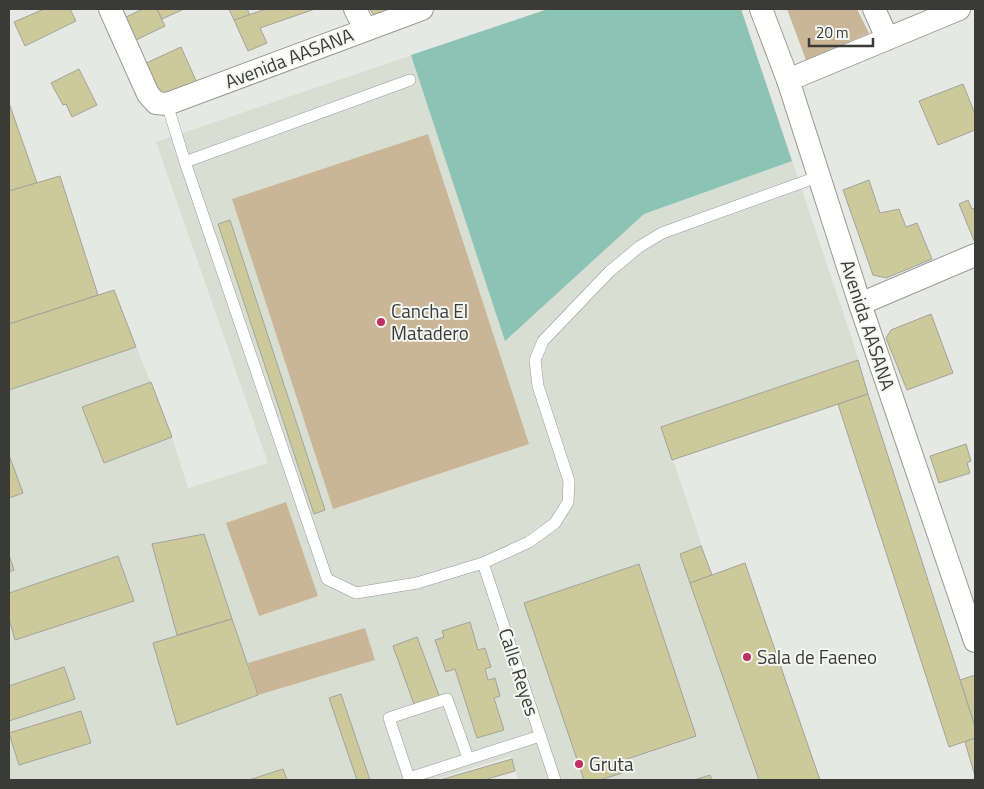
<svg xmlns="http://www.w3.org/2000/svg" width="984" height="789" font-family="'Titillium Web',sans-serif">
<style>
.built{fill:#d8ded2}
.green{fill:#cab696}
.water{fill:#8bc4b5}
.building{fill:#cec99a;stroke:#a3a39e}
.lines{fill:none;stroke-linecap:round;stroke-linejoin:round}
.service-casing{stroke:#999b97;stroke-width:12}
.minor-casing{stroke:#999b97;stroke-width:24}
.service{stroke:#fff;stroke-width:11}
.minor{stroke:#fff;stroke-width:22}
.poi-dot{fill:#bd3061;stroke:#f3f6f1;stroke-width:2}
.labels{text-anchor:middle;stroke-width:4;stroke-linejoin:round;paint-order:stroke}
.street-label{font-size:19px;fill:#3a3b39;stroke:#f3f6f1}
.poi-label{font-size:19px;fill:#3a3b39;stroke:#f3f6f1;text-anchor:start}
</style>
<rect width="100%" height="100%" fill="#e6e8e3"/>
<polygon class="built" points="548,9 741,9 853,342 868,394 673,460 712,575 745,563 820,780 518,780 511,756 433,780 9,780 9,324 114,290 172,437 188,488 268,463 156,142"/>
<g class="green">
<polygon points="787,9 857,9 869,33 806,60"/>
<polygon points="428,134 529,444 333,509 232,199"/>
<polygon points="286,502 318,596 259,616 226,523"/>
<polygon points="365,628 375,660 258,695 248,663"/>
</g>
<polygon class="water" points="548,9 741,9 792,161 644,214 505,341 411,55"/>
<g class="building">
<polygon points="44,9 70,9 76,21 25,46 14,22"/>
<polygon points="143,9 157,9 165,26 136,40 126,17"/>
<polygon points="157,9 184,9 162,19"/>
<polygon points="229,9 247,9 250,15 234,20"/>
<polygon points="266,9 315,9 260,28 267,43 248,51 234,20"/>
<polygon points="370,9 415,9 380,19 372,13"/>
<polygon points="181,47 198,85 164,94 156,89 144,64"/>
<polygon points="79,69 97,105 72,117 66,104 63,105 51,83"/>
<polygon points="963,84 975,114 975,130 938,145 919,101"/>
<polygon points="9,103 37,183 9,191"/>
<polygon points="60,176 98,295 9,324 9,191"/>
<polygon points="869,180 880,213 899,209 906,227 917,223 932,259 886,278 873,275 843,190"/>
<polygon points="968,200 972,209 975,208 975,243 959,204"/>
<polygon points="230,220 325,510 314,514 218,224"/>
<polygon points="114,290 136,347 9,390 9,324"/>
<polygon points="931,314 953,373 907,390 886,338 891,330"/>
<polygon points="858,360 868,394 672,460 661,427"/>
<polygon points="151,382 172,437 104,463 82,407"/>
<polygon points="868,394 975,726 975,738 949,747 838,404"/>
<polygon points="966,444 971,461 967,463 970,473 939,483 930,456"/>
<polygon points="9,455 23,493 9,498"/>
<polygon points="204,534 232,619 177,635 152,544"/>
<polygon points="701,546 712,575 690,583 680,554"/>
<polygon points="9,555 14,570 9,572"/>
<polygon points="118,556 134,601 15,640 9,619 9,593"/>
<polygon points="745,563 757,598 820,780 759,780 690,583"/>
<polygon points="639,564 696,736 621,761 625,772 600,780 584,780 524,603"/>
<polygon points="232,619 258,695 177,725 153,643"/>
<polygon points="470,622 478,650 485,648 491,667 485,669 488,680 495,678 500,696 494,698 504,730 477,738 455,669 446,672 435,640 444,637 442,631"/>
<polygon points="417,637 440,698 415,707 393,646"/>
<polygon points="64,667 75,699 9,721 9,686"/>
<polygon points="975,675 975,726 960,680"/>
<polygon points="341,694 370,780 357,780 329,698"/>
<polygon points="81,711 91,743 19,765 9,733"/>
<polygon points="975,738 975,776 965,742"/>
<polygon points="512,759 515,771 484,780 440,780"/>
<polygon points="283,769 287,780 249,780"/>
<polygon points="710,775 712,780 694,780"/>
</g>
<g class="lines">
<g class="service-casing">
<g id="service">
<polyline points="167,104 185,162 327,579 356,593 417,583 483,563 529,542 555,523 568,502 569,481 538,386 535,360 543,341 610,271 639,247 662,233 820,176"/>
<polyline points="185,162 410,80"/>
<polyline points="483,563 555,780"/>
<polyline points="468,758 447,699 389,718 409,778 540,736"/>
</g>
</g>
<g class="minor-casing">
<g id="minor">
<polyline points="110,9 148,94 156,103 167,104 422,9"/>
<polyline points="355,9 365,29"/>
<polyline points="761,9 788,80 860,304 975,641"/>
<polyline points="874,9 887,38"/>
<polyline points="788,80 959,9"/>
<polyline points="860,304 975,255"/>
</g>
</g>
<use href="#service" class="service"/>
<use href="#minor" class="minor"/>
</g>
<g class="poi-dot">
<circle cx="381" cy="322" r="5"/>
<circle cx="747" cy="657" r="5"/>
<circle cx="579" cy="764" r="5"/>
</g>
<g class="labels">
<g class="street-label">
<text transform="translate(289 58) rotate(-21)" y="7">Avenida AASANA</text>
<text transform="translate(868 325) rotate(72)" y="7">Avenida AASANA</text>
<text transform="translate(519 672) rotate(72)" y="7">Calle Reyes</text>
</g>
<g class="poi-label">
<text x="391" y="318">Cancha El<tspan x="391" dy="22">Matadero</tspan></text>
<text x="757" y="664">Sala de Faeneo</text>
<text x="589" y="771">Gruta</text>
</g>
</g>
<rect width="984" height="789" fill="none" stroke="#3a3b39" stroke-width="20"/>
<path d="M809 38v8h64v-8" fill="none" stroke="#3a3b39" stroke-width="2.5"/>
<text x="816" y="38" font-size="15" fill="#3a3b39" stroke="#f3f6f1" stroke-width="4" paint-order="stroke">20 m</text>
</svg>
